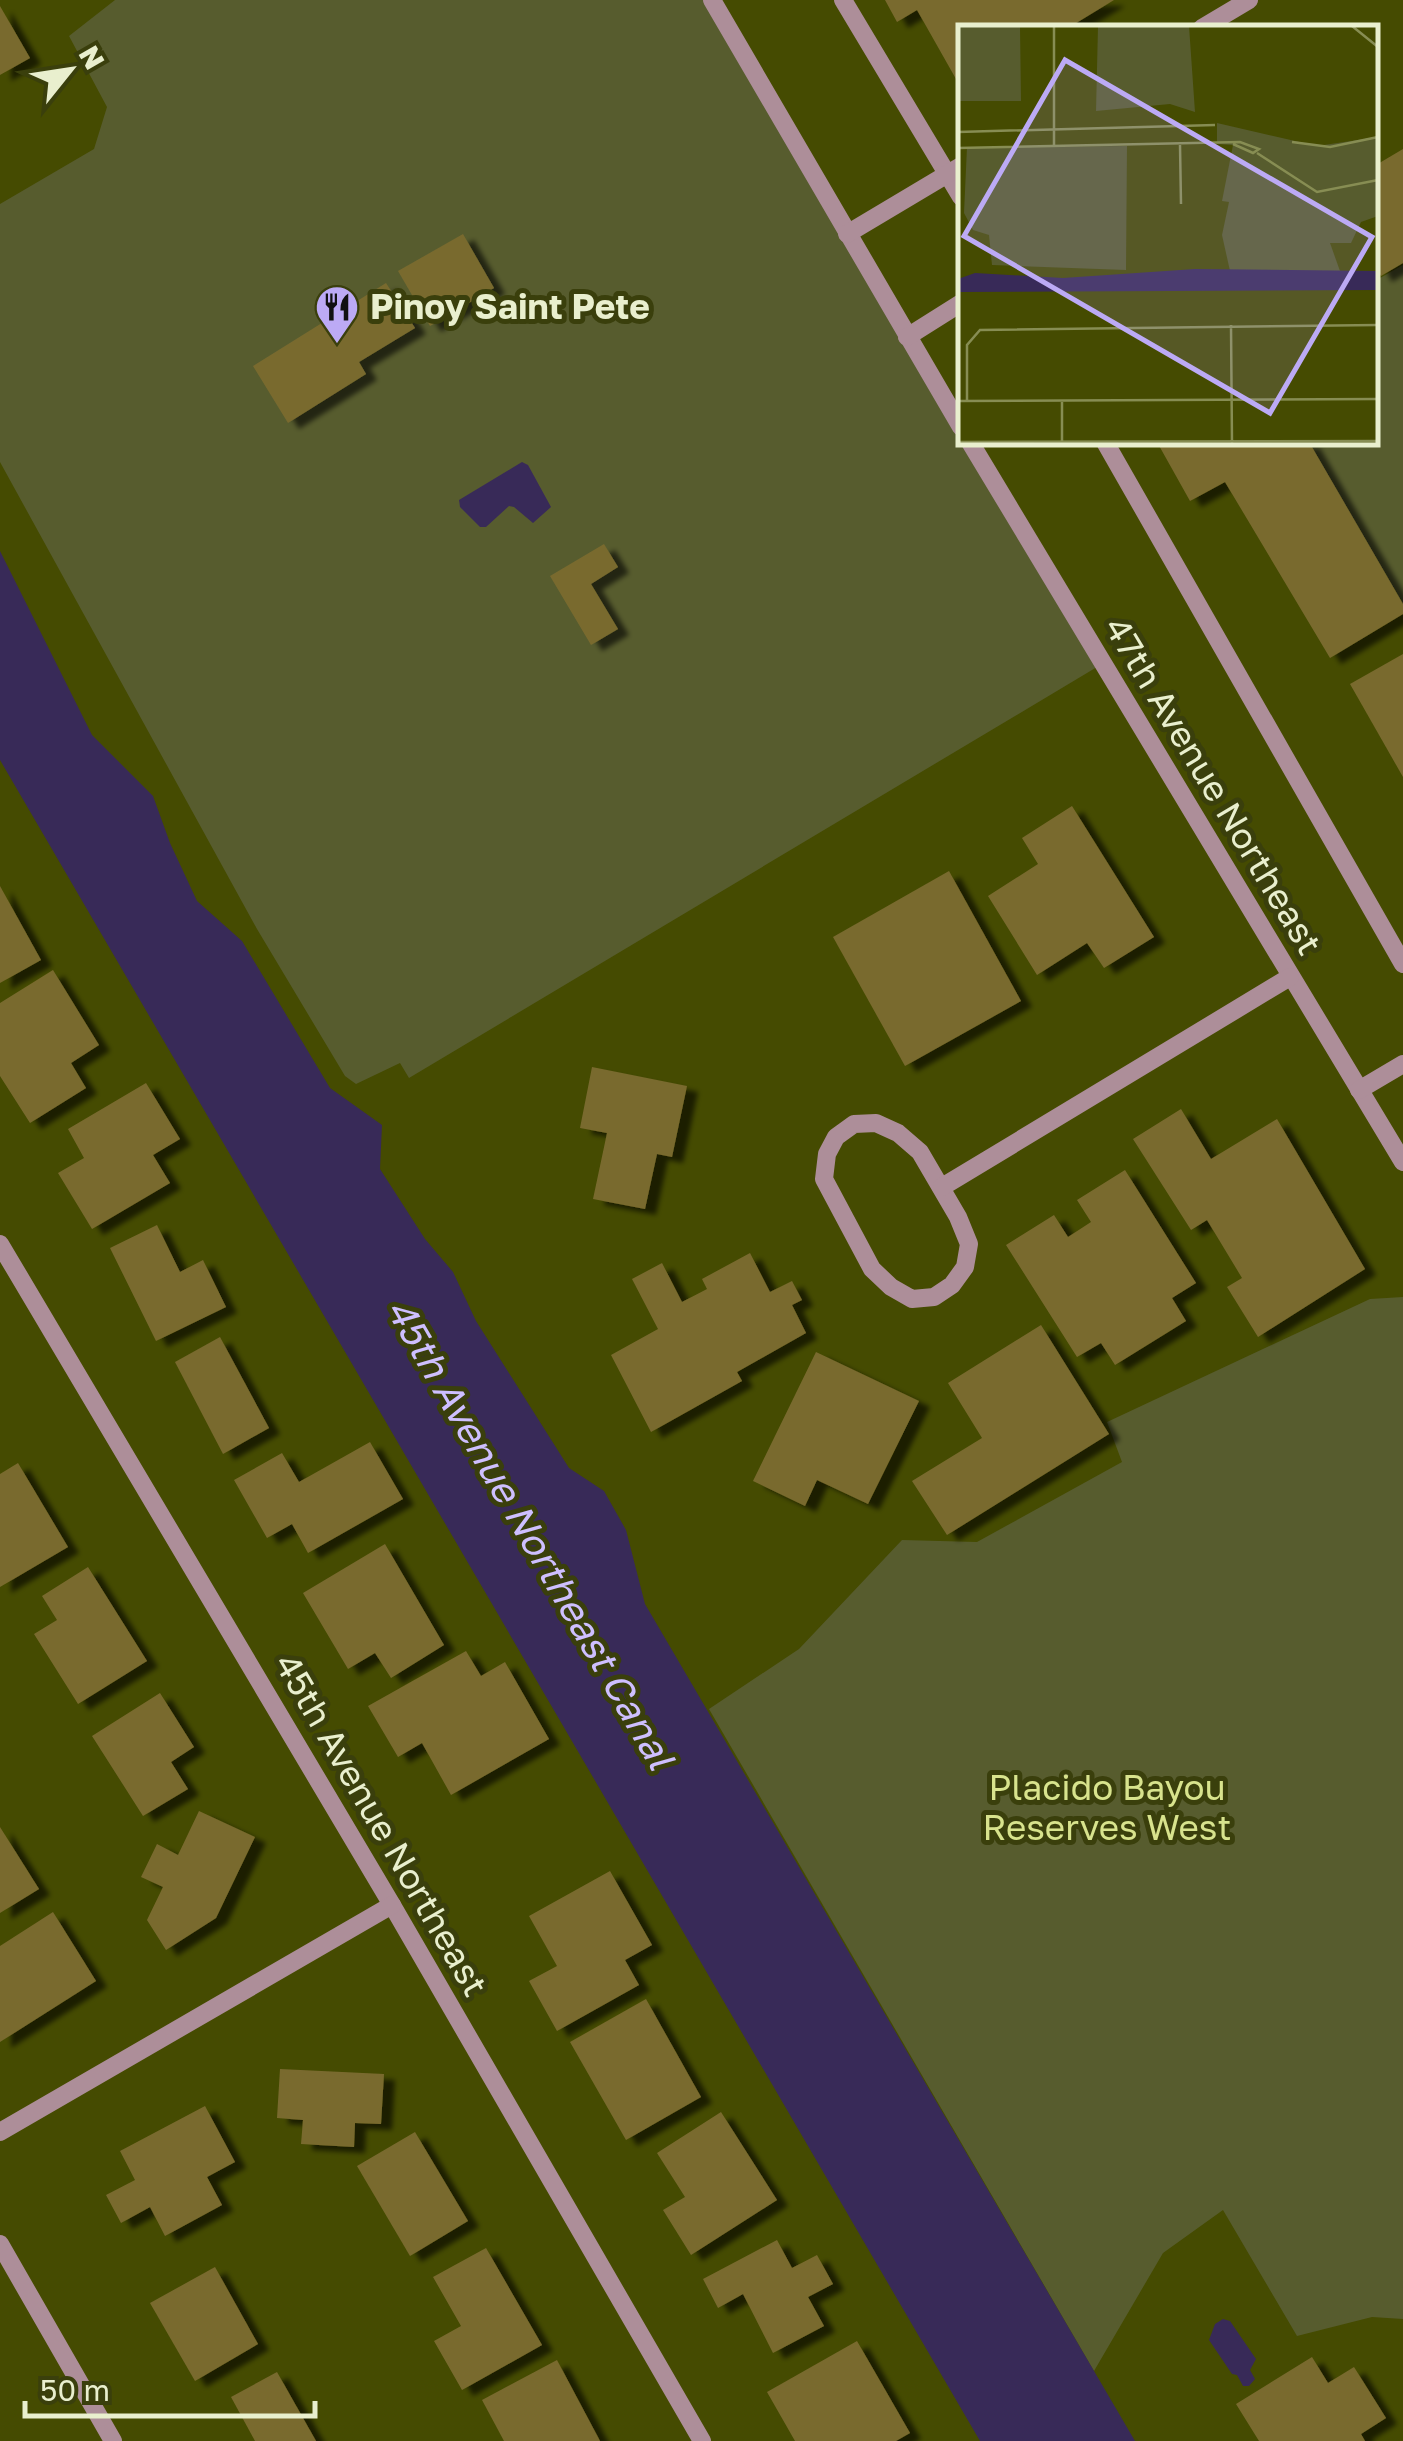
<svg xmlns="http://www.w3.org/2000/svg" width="1403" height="2441" font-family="'Golos Text',sans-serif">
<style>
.green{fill:#575c2e}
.water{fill:#382a58}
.building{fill:#796a2f;filter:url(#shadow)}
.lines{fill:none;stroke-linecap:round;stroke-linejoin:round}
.minor{stroke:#ad8e99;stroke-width:18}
.labels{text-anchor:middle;stroke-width:10;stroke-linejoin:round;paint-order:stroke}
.poi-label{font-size:35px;font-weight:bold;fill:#e9efce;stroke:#3a3f0c;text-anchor:start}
.street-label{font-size:35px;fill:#e9efce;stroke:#3a3f0c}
.park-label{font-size:35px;fill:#d8e38d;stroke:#3a3f0c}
.water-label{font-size:38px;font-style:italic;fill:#cebfff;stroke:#3a3f0c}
.inset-road{fill:none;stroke:#878d53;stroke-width:2.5}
.view{fill:#bcaaf5;fill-opacity:0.15;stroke:#bcaaf5;stroke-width:5}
.inset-edge{fill:none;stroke:#e9efce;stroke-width:5}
</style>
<defs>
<filter id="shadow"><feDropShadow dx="11" dy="6" stdDeviation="2.5" flood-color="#0009"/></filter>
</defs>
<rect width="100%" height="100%" fill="#454b01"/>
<g class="green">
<polygon points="115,0 712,0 960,427 961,442 970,443 1102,664 409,1078 400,1063 356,1084 345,1076 257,929 0,462 0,204 94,149 107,107 69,36"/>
<polygon points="1403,265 1403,604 1308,443 1376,442 1376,272 1380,278"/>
<polygon points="1403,1297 1403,2319 1372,2317 1297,2336 1223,2210 1163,2253 1094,2371 709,1709 799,1649 902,1540 977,1542 1122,1462 1107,1422 1370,1299"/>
</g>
<g class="water">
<polygon points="522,462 528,465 551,507 533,523 514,507 509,506 486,527 480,527 460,507 459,500"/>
<polygon points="0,551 92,735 153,796 170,843 197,901 242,941 330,1088 382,1125 380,1169 425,1239 453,1272 476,1321 569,1468 604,1491 626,1530 645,1604 1135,2441 980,2441 0,760"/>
<polygon points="1223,2319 1230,2321 1256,2359 1250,2370 1255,2379 1249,2386 1243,2386 1237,2375 1232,2374 1209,2340 1215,2324"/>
</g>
<g class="building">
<polygon points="885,0 1114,0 1068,28 961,28 961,77 956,79 917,10 897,22"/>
<polygon points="0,6 30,58 0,75"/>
<polygon points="1403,149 1403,263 1381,276 1376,267 1376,165"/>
<polygon points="463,234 494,288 430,326 398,271"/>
<polygon points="386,283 415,328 359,362 366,374 288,423 253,366"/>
<polygon points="1157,442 1309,442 1403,604 1403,614 1330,658 1225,482 1190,501"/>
<polygon points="604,544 618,567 591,584 618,629 591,645 550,576"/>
<polygon points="1403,654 1403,777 1350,684"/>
<polygon points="1072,806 1154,937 1104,968 1087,943 1037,975 988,896 1038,864 1022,838"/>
<polygon points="949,871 1021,1001 905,1066 833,937"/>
<polygon points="0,886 41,960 0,983"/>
<polygon points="53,970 99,1045 71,1063 86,1088 30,1123 0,1076 0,1003"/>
<polygon points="592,1067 687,1086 672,1157 657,1154 645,1209 593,1199 607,1133 580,1128"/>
<polygon points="146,1083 180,1139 153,1155 170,1183 92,1229 58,1173 84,1158 68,1129"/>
<polygon points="1181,1109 1211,1159 1277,1119 1365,1269 1258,1337 1227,1287 1242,1278 1207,1220 1191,1230 1133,1139"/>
<polygon points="1125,1170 1196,1283 1172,1298 1186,1321 1115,1365 1101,1343 1077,1357 1006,1245 1054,1215 1068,1237 1091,1222 1077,1200"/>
<polygon points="157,1225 180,1272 203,1260 226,1307 156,1341 110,1248"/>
<polygon points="750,1253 770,1292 792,1281 802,1300 792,1305 806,1333 737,1372 742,1381 651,1432 611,1355 658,1329 632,1279 662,1263 682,1302 707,1289 702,1279"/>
<polygon points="1041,1325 1109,1434 947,1535 912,1481 982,1438 948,1383"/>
<polygon points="220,1337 269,1428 223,1454 175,1362"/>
<polygon points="816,1352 919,1401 868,1504 817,1480 805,1506 753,1481"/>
<polygon points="370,1442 403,1499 308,1553 292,1524 267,1538 234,1480 282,1453 299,1482"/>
<polygon points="18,1463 68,1547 0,1587 0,1474"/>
<polygon points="385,1544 444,1645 391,1678 375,1653 348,1669 303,1593"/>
<polygon points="88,1567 147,1661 78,1704 34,1634 57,1620 42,1596"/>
<polygon points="466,1651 481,1676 505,1662 549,1739 451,1795 422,1743 398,1757 368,1706"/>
<polygon points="160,1693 194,1747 171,1762 188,1789 143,1816 92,1736"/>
<polygon points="199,1811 255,1837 216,1918 166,1950 147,1920 163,1887 141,1877 157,1844 178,1855"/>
<polygon points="0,1827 39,1889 0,1913"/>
<polygon points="610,1871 652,1945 625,1960 639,1985 557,2031 529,1981 557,1966 529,1916"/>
<polygon points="53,1912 96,1981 0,2042 0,1946"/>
<polygon points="646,1999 701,2097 626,2140 570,2042"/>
<polygon points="280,2069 384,2074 381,2124 355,2123 354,2147 301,2144 303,2120 277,2118"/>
<polygon points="205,2106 235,2162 207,2177 222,2205 165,2236 150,2207 121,2223 106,2195 135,2180 120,2151"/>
<polygon points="721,2112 777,2200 691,2255 663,2210 685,2197 657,2153"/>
<polygon points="415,2132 468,2221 410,2256 357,2166"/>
<polygon points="777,2240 792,2268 817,2255 833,2284 808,2297 824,2326 773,2353 743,2294 718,2308 703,2279"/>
<polygon points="486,2248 542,2345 462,2390 434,2341 461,2326 433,2277"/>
<polygon points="215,2267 258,2344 195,2381 150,2303"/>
<polygon points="857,2341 910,2433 896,2441 795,2441 767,2392"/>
<polygon points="1312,2357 1328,2383 1354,2367 1386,2418 1361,2434 1365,2441 1259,2441 1236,2404"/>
<polygon points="557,2360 600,2441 504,2441 482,2400"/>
<polygon points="277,2372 316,2441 255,2441 231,2397"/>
</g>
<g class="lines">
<g class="minor">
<polyline points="712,0 961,427"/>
<polyline points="843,0 961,197"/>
<polyline points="1202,28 1249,0"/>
<polyline points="847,234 961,166"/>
<polyline points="907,337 961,303"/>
<polyline points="970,442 1403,1162"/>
<polyline points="1105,442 1403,964"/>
<polyline points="1359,1090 1403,1064"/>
<polygon points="876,1123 898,1133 920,1152 958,1217 969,1244 965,1267 952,1285 934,1297 912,1299 891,1287 872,1269 824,1179 827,1154 836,1137 854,1124"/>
<polyline points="942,1187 1290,977"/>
<polyline points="0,1244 392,1905 702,2441"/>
<polyline points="0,2132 392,1905"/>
<polyline points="0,2244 113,2441"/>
</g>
</g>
<defs>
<g id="restaurant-pin" transform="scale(2.25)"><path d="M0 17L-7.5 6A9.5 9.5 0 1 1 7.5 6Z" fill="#bcaaf5" stroke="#3a3f0c"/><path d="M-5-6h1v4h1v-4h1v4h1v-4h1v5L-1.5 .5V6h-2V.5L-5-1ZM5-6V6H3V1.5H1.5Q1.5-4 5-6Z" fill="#111"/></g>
</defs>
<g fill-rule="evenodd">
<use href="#restaurant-pin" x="337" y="307"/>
</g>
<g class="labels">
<g class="poi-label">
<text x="370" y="319">Pinoy Saint Pete</text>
</g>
<g class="street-label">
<text transform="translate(1213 786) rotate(59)" y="12">47th Avenue Northeast</text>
<text transform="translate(381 1825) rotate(60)" y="12">45th Avenue Northeast</text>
</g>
<g class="park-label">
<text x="1107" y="1800">Placido Bayou<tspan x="1107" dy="40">Reserves West</tspan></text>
</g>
<g class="water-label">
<text transform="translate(530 1534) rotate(60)" y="13">45th Avenue Northeast Canal</text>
</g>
</g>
<g transform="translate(958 25)">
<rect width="420" height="420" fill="#454b01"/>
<path d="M0 1H62L63 76H0ZM140 1H231L237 87 212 79 138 86ZM259 98 359 121 420 112V191L403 197 393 218H372L382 246H272L264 210 271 177 264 176 275 120 259 119ZM169 121 168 245 34 240 31 210 15 205 6 188 9 122Z" fill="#575c2e"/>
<path d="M237 244 420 246V265L0 267V254L17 248 105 253Z" fill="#382a58"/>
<path class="inset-road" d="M96 1V122M394 1 420 22M0 107 257 100M334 117 372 122 420 112M222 120 223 179M0 123 282 117 301 124 295 128 275 119M299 128 359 167 420 155M273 300 274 419M104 375V419M0 376 420 374M9 376V320L22 305 420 300M0 417 420 416"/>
<path class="view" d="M107 35 414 212 312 388 6 211Z"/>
<rect width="420" height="420" class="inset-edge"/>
</g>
<g transform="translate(70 70) rotate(60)" stroke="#3a3f0c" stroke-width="8" paint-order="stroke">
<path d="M0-8L18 38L0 25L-18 38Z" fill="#e9efce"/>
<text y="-15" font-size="28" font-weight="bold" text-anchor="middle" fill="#e9efce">N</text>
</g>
<path d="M25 2401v15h290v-15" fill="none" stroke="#e9efce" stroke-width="5"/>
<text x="40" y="2401" font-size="30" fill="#e9efce" stroke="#3a3f0c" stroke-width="8" paint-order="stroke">50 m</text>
</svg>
